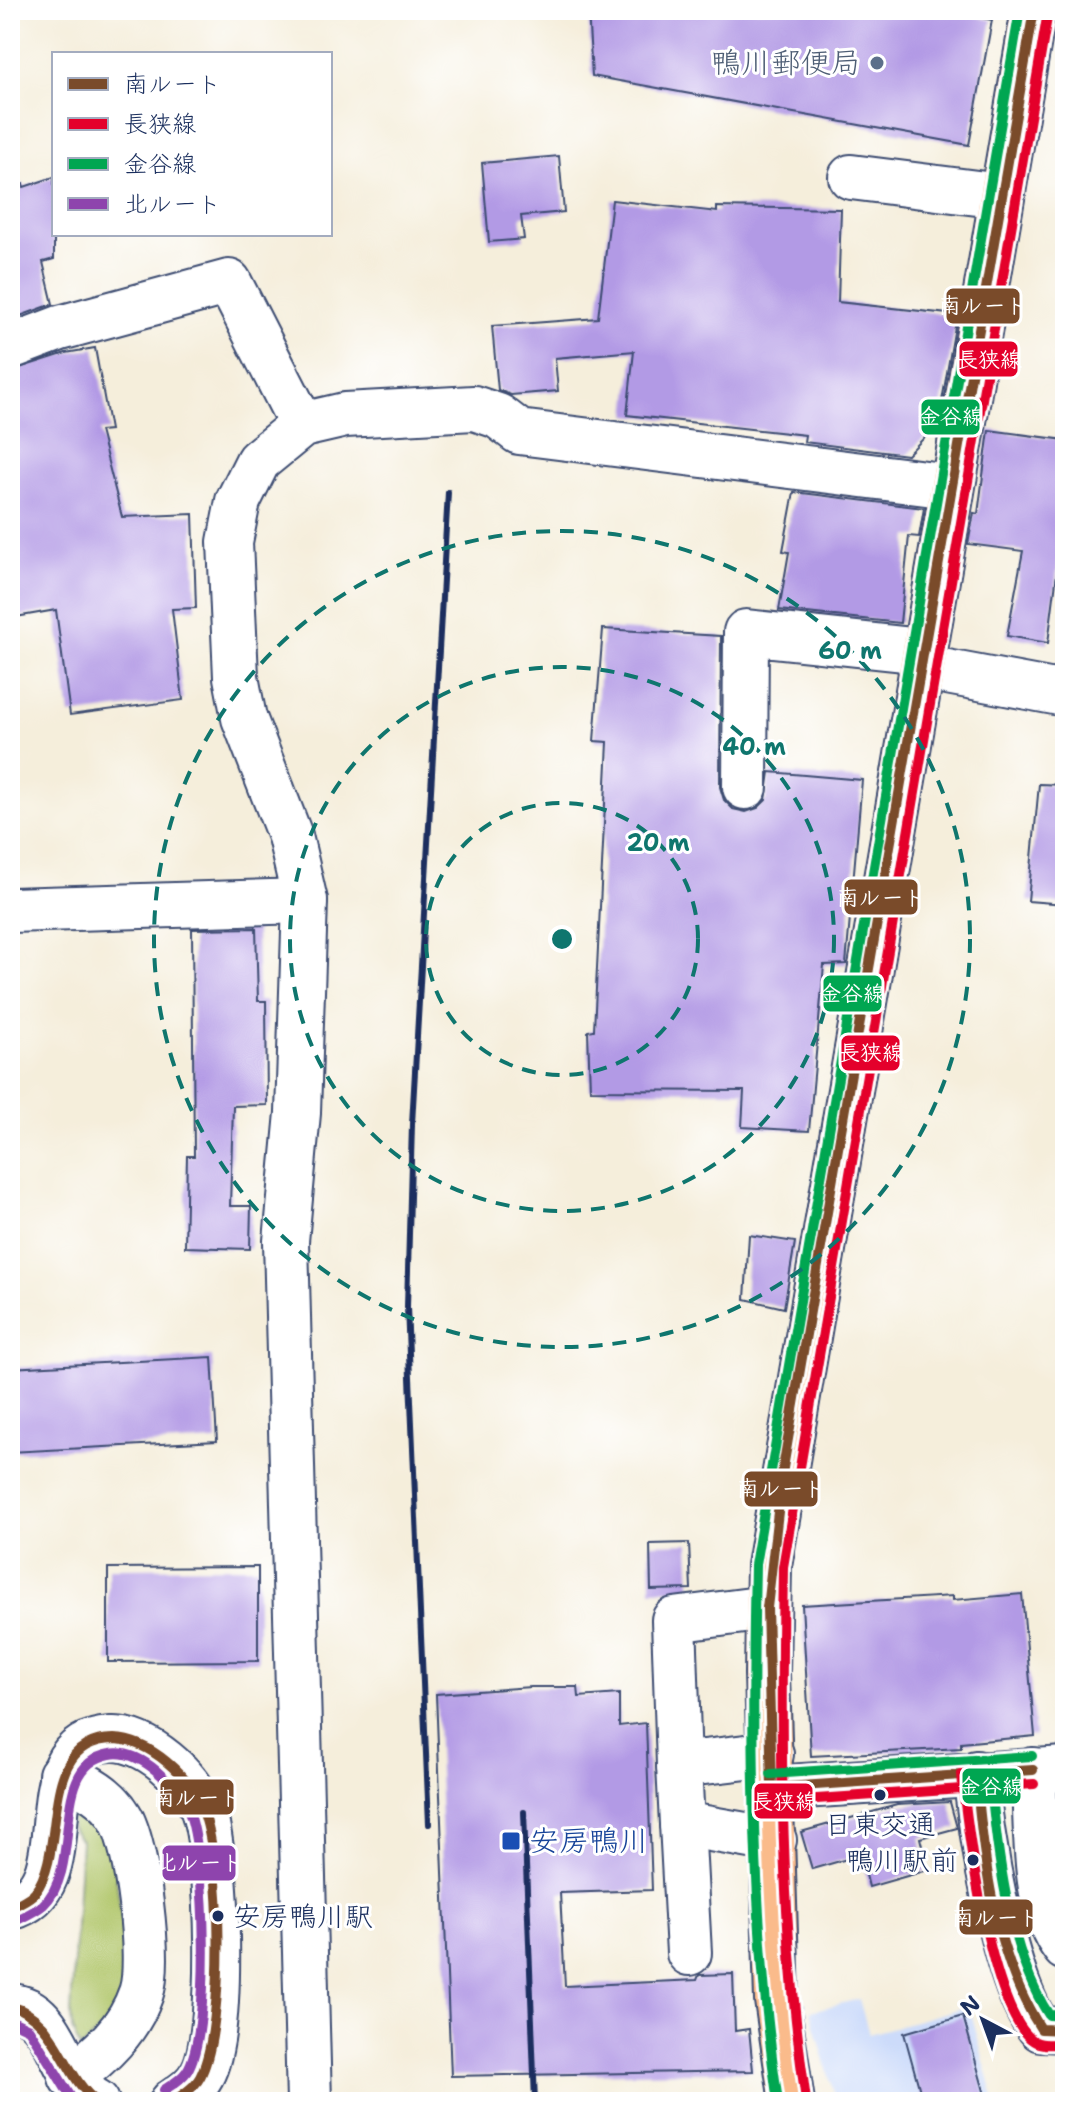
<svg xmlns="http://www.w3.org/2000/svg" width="1075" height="2112" font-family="'Shantell Sans','Klee One',sans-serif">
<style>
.built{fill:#ccdbfa}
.green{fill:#b1c66a;stroke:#667a64;stroke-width:2}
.building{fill:#b29ae5}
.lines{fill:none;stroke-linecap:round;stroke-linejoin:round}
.minor-casing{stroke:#3c4c71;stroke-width:48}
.major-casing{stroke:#3c4c71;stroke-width:48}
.minor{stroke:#fff;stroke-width:44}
.major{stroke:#fabb8b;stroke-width:44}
.rail{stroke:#1b2f5e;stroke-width:6}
.bus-1-casing{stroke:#fff;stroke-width:16}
.bus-2-casing{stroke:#fff;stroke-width:16}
.bus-3-casing{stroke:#fff;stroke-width:16}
.bus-4-casing{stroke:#fff;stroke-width:16}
.bus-1{stroke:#7a4b2a;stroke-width:10}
.bus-2{stroke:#e4002b;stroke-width:10}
.bus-3{stroke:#00a651;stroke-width:10}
.bus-4{stroke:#8e44ad;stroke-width:10}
.ring{fill:none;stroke:#0f766e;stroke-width:4;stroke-dasharray:14 10}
.service-dot{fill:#5c6f8a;stroke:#fff;stroke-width:3}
.bus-dot{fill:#1b2f5e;stroke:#fff;stroke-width:3}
.transit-dot{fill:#1a4fb4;stroke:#fff;stroke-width:3}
.labels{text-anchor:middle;stroke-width:6;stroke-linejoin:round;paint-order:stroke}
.bus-label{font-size:28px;fill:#1b2f5e;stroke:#fff}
.service-label{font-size:30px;fill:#4e5e75;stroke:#fff;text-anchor:end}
.transit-label{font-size:30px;fill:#164399;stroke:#fff;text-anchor:start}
.centre{fill:#0f766e;stroke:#fff;stroke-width:4}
.ring-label{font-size:24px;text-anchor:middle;font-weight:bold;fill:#0f766e;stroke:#fff;stroke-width:6;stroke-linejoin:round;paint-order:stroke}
.line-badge{stroke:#fff;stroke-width:3}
.badge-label{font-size:22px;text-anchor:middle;font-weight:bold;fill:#fff}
</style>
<rect width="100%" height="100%" fill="#fff"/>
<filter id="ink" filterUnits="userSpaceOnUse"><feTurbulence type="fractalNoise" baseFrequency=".0125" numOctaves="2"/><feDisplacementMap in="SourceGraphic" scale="16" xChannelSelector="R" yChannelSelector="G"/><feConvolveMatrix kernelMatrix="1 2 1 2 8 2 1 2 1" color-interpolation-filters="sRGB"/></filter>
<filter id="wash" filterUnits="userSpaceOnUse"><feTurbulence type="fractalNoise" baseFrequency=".006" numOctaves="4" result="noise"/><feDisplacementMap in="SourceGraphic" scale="32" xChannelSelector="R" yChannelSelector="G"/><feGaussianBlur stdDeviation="1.8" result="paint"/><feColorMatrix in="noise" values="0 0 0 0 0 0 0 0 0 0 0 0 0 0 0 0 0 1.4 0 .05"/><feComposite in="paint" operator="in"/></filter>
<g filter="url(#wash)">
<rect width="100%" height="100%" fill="#f5eedb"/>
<polygon class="built" points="859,1999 869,2034 969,2006 995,2102 836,2102 811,2011"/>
<polygon class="green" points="84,1804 110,1830 128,1966 118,2012 81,2049 72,2030 71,2012 81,1840 71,1828 71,1812"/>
<g id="blocks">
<g class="building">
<polygon points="588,10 944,10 992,20 969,145 592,76"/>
<polygon points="559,156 564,212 521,216 524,239 489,242 482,163"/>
<polygon points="54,177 54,259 43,262 53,304 20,316 10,282 10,185 23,184 24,187"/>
<polygon points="612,200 717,212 717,207 841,209 838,302 957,315 938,424 907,455 804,442 805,435 627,415 634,351 555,358 558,391 511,395 498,390 492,326 598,318"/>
<polygon points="95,348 110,430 100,431 122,517 193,514 196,608 172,609 183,700 70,715 56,610 10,618 10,371 66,353"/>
<polygon points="989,430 1065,440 1065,511 1048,643 1007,636 1023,551 968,544 974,513 978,514"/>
<polygon points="794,492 924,508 919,537 909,536 900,623 779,610 789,552 783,551"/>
<polygon points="603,629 721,636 720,787 724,800 733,809 746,812 758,808 766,800 770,772 862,780 846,964 824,965 809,1131 742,1127 744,1091 590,1090 588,1031 594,1030 608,742 594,741"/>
<polygon points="1039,784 1065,785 1065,904 1028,901"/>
<polygon points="256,928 258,1001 266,1001 267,1105 233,1106 230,1206 251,1206 250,1249 185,1247 187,1156 194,1156 192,929"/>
<polygon points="749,1235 795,1242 784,1308 745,1299"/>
<polygon points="212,1357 217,1441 10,1452 10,1368"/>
<polygon points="689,1543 691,1589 651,1590 650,1544"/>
<polygon points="258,1567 258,1661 108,1662 108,1568"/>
<polygon points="1022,1594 1035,1736 961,1743 961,1748 811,1756 802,1605 953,1596 953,1600"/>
<polygon points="531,1687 578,1687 579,1697 619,1694 619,1726 646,1723 652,1890 560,1893 565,1986 697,1980 699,1975 733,1974 735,2031 749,2029 753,2071 451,2076 436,1694"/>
<polygon points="950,1802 957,1828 920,1838 928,1870 869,1887 861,1855 812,1869 801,1832 897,1805"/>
<polygon points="963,2016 987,2102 923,2102 904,2033"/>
</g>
</g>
</g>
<g filter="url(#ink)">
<use href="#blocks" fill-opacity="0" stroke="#3c4c71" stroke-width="2"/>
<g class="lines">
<g class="minor-casing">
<g id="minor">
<polyline points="851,177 1001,196"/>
<polyline points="10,347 60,328 229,282 302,425"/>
<polyline points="920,667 1065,694"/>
<polyline points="745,787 746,632 922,651"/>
<polyline points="10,910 305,901"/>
<polyline points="771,1754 679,1765 682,1824 774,1840"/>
<polyline points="679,1765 674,1620 767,1608"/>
<path d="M1033 1770C1038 1826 1030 1903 1065 1948"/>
<path d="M976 1773C979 1829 1005 1990 1041 2029L1065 2030"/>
<path d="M61 1775C84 1783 107 1795 120 1817 137 1844 152 1962 141 1993 129 2029 101 2055 71 2077"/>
<polyline points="772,1788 1065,1769"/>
<polyline points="682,1824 689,1953"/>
<path d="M10 1908C91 1886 17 1744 111 1739 146 1737 191 1778 203 1810 219 1854 225 2034 202 2074 195 2087 184 2094 172 2102"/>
<path d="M10 2006C59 2008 59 2082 97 2102"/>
<polyline points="309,2102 286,1241 298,1113 305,901 290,836 244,718 236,677 230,542 238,501 258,461 302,425 345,415 474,408 498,416 519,432 950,486"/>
</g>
</g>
<g class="major-casing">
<polyline id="major" points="792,2102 777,2000 767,1674 769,1566 1034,10"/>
</g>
<use href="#minor" class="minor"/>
<use href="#major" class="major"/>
<g class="rail">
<polyline points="524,1812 535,2102"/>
<polyline points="429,1824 407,1307 412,1124 448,492"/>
</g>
<g class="bus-1-casing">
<g id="bus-1">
<path d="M976 1773C983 1857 994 1957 1041 2029L1065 2030"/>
<polyline points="772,1788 767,1608 783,1468 1034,10"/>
<polyline points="772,1788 1033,1770"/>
<path d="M10 1908C18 1903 30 1899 35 1892 69 1849 35 1739 114 1739 150 1740 189 1776 202 1808 223 1859 225 2022 202 2073 197 2086 184 2094 172 2102"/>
<path d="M10 2006C58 2018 61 2074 97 2102"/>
</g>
</g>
<g class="bus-2-casing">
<g id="bus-2">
<path d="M962 1774C966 1824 991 2015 1034 2041 1041 2046 1056 2044 1064 2044"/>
<polyline points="773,1802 1034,1784"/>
<path d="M806 2100C780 1925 780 1744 783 1567L1048 12"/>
</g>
</g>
<g class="bus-3-casing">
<g id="bus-3">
<path d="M990 1772C996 1846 1008 1952 1049 2015L1065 2016"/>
<polyline points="771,1774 1032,1756"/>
<path d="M778 2102C752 1927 751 1742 755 1565L1020 10"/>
</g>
</g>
<g class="bus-4-casing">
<g id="bus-4">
<path d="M17 1920C25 1916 36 1911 43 1905 85 1866 47 1765 110 1754 140 1748 178 1786 189 1812 206 1855 212 2033 187 2071 182 2079 172 2085 164 2090"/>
<polyline points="10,2020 29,2029 74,2102"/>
</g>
</g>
<use href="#bus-1" class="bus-1"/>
<use href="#bus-2" class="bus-2"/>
<use href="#bus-3" class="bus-3"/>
<use href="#bus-4" class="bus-4"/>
</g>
</g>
<g class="ring">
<circle cx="562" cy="939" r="136"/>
<circle cx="562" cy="939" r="272"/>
<circle cx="562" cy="939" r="408"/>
</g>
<circle class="service-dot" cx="877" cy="63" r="8"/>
<g class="bus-dot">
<circle cx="880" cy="1795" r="7"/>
<circle cx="973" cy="1860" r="7"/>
<circle cx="218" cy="1916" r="7"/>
</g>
<rect class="transit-dot" x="501" y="1831" width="20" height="20" rx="4"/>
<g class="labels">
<g class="bus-label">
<text x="880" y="1834">日東交通</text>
<text x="958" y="1870" text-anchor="end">鴨川駅前</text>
<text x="233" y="1926" text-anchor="start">安房鴨川駅</text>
</g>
<g class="service-label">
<text x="861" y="73">鴨川郵便局</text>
</g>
<g class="transit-label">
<text x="529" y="1851">安房鴨川</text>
</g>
</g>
<circle cx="562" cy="939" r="12" class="centre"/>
<g class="ring-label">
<text x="850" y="659">60 m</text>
<text x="754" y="755">40 m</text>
<text x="658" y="851">20 m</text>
</g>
<g class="line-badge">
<rect x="945" y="287" width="76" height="38" rx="8" fill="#7a4b2a"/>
<rect x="958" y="340" width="61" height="38" rx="8" fill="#e4002b"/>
<rect x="920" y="398" width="61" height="38" rx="8" fill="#00a651"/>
<rect x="843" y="878" width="76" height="38" rx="8" fill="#7a4b2a"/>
<rect x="822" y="974" width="61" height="39" rx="8" fill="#00a651"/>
<rect x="840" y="1034" width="61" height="38" rx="8" fill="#e4002b"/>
<rect x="743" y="1470" width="76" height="38" rx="8" fill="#7a4b2a"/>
<rect x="961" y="1767" width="61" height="38" rx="8" fill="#00a651"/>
<rect x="159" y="1778" width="76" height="38" rx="8" fill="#7a4b2a"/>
<rect x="753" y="1782" width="61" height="38" rx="8" fill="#e4002b"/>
<rect x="161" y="1844" width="76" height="38" rx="8" fill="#8e44ad"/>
<rect x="958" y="1898" width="76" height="38" rx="8" fill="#7a4b2a"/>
</g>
<g class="badge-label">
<text x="983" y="313">南ルート</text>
<text x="989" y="367">長狭線</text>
<text x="951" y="424">金谷線</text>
<text x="881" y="905">南ルート</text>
<text x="852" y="1001">金谷線</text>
<text x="871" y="1060">長狭線</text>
<text x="781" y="1496">南ルート</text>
<text x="991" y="1794">金谷線</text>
<text x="197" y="1805">南ルート</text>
<text x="784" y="1809">長狭線</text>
<text x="199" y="1870">北ルート</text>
<text x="996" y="1925">南ルート</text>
</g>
<rect width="1075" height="2112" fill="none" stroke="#fff" stroke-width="40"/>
<rect x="52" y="52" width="280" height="184" fill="#ffffff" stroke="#a4acbf" stroke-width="2"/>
<rect x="68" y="78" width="40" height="12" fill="#7a4b2a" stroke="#a4acbf" stroke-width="2"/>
<text x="124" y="92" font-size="24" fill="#1b2f5e">南ルート</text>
<rect x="68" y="118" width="40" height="12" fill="#e4002b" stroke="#a4acbf" stroke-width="2"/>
<text x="124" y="132" font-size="24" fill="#1b2f5e">長狭線</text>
<rect x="68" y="158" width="40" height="12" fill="#00a651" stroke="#a4acbf" stroke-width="2"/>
<text x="124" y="172" font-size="24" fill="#1b2f5e">金谷線</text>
<rect x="68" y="198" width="40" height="12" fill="#8e44ad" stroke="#a4acbf" stroke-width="2"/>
<text x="124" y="212" font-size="24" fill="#1b2f5e">北ルート</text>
<g transform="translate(983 2020) rotate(319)" stroke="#ffffff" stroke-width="6" paint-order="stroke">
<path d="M0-6L14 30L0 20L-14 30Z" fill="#1b2f5e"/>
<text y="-12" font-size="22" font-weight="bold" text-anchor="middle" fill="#1b2f5e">N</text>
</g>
</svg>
